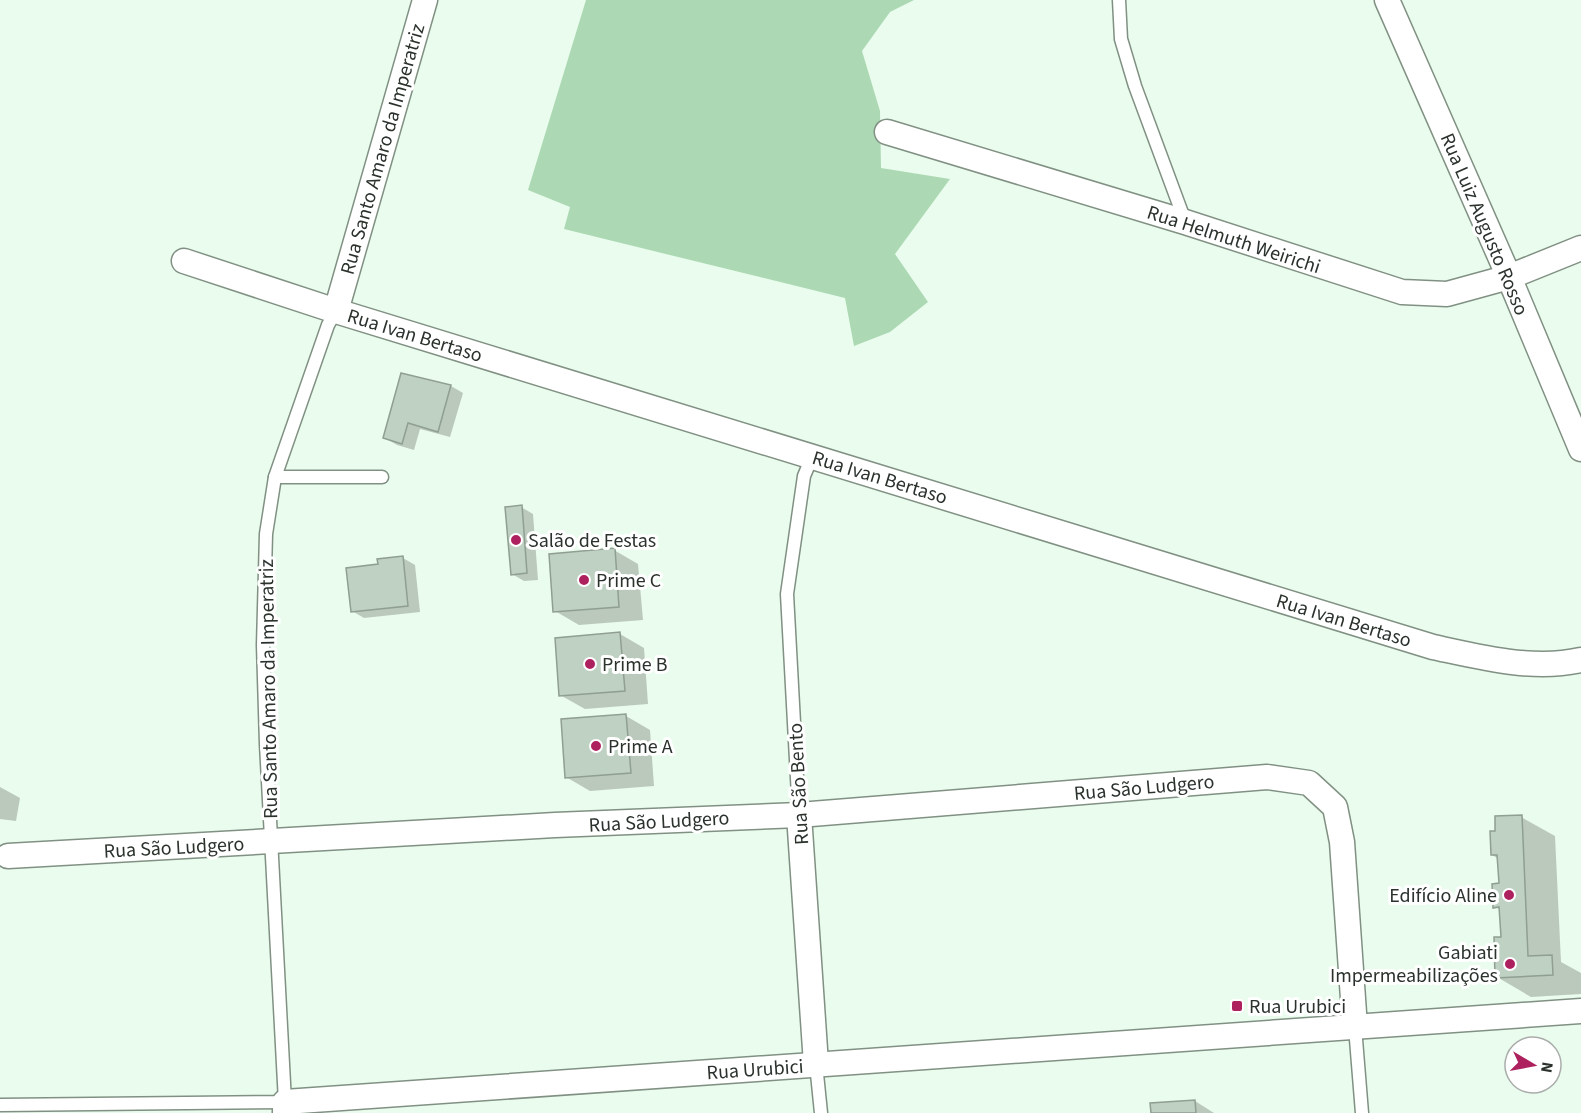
<svg xmlns="http://www.w3.org/2000/svg" width="1581" height="1113" font-family="'Source Sans 3',sans-serif">
<style>
.green{fill:#acd9b4}
.shadow{fill:#0003}
.building{fill:#bfd1c2;stroke:#8f9f92;stroke-width:1.5}
.lines{fill:none;stroke-linecap:round;stroke-linejoin:round}
.service-casing{stroke:#809183;stroke-width:15}
.minor-casing{stroke:#809183;stroke-width:27}
.service{stroke:#fff;stroke-width:12}
.minor{stroke:#fff;stroke-width:24}
.poi-dot{fill:#ae215f;stroke:#fff;stroke-width:2}
.labels{text-anchor:middle;stroke-width:6;stroke-linejoin:round;paint-order:stroke}
.street-label{font-size:20px;fill:#2b322c;stroke:#fff}
.poi-label{font-size:20px;fill:#2b322c;stroke:#fff;text-anchor:start}
</style>
<rect width="100%" height="100%" fill="#eafced"/>
<polygon class="green" points="586,0 914,0 890,12 862,51 880,111 881,168 950,179 895,254 928,302 890,332 854,346 845,298 564,229 570,207 528,190"/>
<g class="shadow">
<polygon points="402,375 451,386 463,393 450,437 420,429 414,450 397,445 385,438"/>
<polygon points="521,507 533,514 538,580 524,581 512,574"/>
<polygon points="614,550 638,564 643,620 579,625 555,611"/>
<polygon points="403,558 415,565 420,612 364,618 352,611 380,565"/>
<polygon points="620,634 644,648 648,704 585,709 560,695"/>
<polygon points="626,716 650,730 654,786 590,791 566,777"/>
<polygon points="0,787 20,798 16,821 0,819"/>
<polygon points="1521,817 1555,836 1561,962 1581,973 1581,994 1531,997 1497,977 1502,938 1501,910 1495,907 1500,885 1499,859 1492,855 1497,832"/>
<polygon points="1195,1101 1214,1113 1153,1113 1152,1104"/>
</g>
<g class="building">
<polygon points="401,373 451,385 438,432 408,423 402,444 383,438"/>
<polygon points="522,505 527,573 511,575 505,507"/>
<polygon points="615,548 619,607 553,612 549,554"/>
<polygon points="403,556 408,606 351,612 346,568 378,564 377,559"/>
<polygon points="620,632 625,691 559,696 555,638"/>
<polygon points="626,714 631,773 565,778 561,719"/>
<polygon points="1522,815 1528,956 1552,955 1553,975 1495,978 1494,937 1501,937 1499,907 1493,908 1492,884 1499,883 1497,855 1491,855 1490,831 1495,831 1495,816"/>
<polygon points="1195,1100 1196,1113 1151,1113 1150,1103"/>
</g>
<g class="lines">
<g class="service-casing">
<g id="service">
<polyline points="1119,0 1121,39 1135,86 1185,221"/>
<polyline points="275,477 382,477"/>
<polyline points="799,815 787,594 804,476 812,457"/>
<polyline points="1355,1027 1362,1113"/>
<polyline points="816,1064 821,1113"/>
<polyline points="0,1105 285,1102 266,744 263,645 266,534 275,477 328,325 336,311"/>
</g>
</g>
<g class="minor-casing">
<g id="minor">
<polyline points="1387,0 1509,277 1581,449"/>
<polyline points="887,132 1185,222 1402,292 1447,294 1509,277 1581,248"/>
<path d="M184 261 336 311 1433 647C1480 657 1533 671 1581 660"/>
<polyline points="336,311 425,0"/>
<polyline points="799,815 816,1064"/>
<polyline points="8,856 555,825 799,815 1267,777 1309,783 1335,807 1342,842 1355,1027"/>
<polyline points="285,1113 285,1102 1581,1011"/>
</g>
</g>
<use href="#service" class="service"/>
<use href="#minor" class="minor"/>
</g>
<g class="poi-dot">
<circle cx="516" cy="540" r="6"/>
<circle cx="584" cy="580" r="6"/>
<circle cx="590" cy="664" r="6"/>
<circle cx="596" cy="746" r="6"/>
<circle cx="1509" cy="895" r="6"/>
<circle cx="1510" cy="964" r="6"/>
<rect x="1231" y="1000" width="12" height="12" rx="3"/>
</g>
<g class="labels">
<g class="street-label">
<text transform="translate(382 149) rotate(-74)" y="7">Rua Santo Amaro da Imperatriz</text>
<text transform="translate(1485 224) rotate(67)" y="7">Rua Luiz Augusto Rosso</text>
<text transform="translate(1234 239) rotate(18)" y="7">Rua Helmuth Weirichi</text>
<text transform="translate(415 335) rotate(17)" y="7">Rua Ivan Bertaso</text>
<text transform="translate(880 477) rotate(17)" y="7">Rua Ivan Bertaso</text>
<text transform="translate(1344 620) rotate(17)" y="7">Rua Ivan Bertaso</text>
<text transform="translate(268 689) rotate(-91)" y="7">Rua Santo Amaro da Imperatriz</text>
<text transform="translate(798 784) rotate(-93)" y="7">Rua São Bento</text>
<text transform="translate(1144 787) rotate(-5)" y="7">Rua São Ludgero</text>
<text transform="translate(659 821) rotate(-3)" y="7">Rua São Ludgero</text>
<text transform="translate(174 847) rotate(-3)" y="7">Rua São Ludgero</text>
<text transform="translate(755 1069) rotate(-4)" y="7">Rua Urubici</text>
</g>
<g class="poi-label">
<text x="528" y="547">Salão de Festas</text>
<text x="596" y="587">Prime C</text>
<text x="602" y="671">Prime B</text>
<text x="608" y="753">Prime A</text>
<text x="1497" y="902" text-anchor="end">Edifício Aline</text>
<text x="1498" y="959" text-anchor="end">Gabiati<tspan x="1498" dy="23">Impermeabilizações</tspan></text>
<text x="1249" y="1013">Rua Urubici</text>
</g>
</g>
<g transform="translate(1533 1065) rotate(100)"><circle r="28" fill="#ffffff" stroke="#aaadab" stroke-width="1.5"/>
<path d="M0-4.5L10 22L0 15L-10 22Z" fill="#ae215f"/>
<text y="-9" font-size="16" font-weight="bold" text-anchor="middle" fill="#2b322c">N</text>
</g>
</svg>
